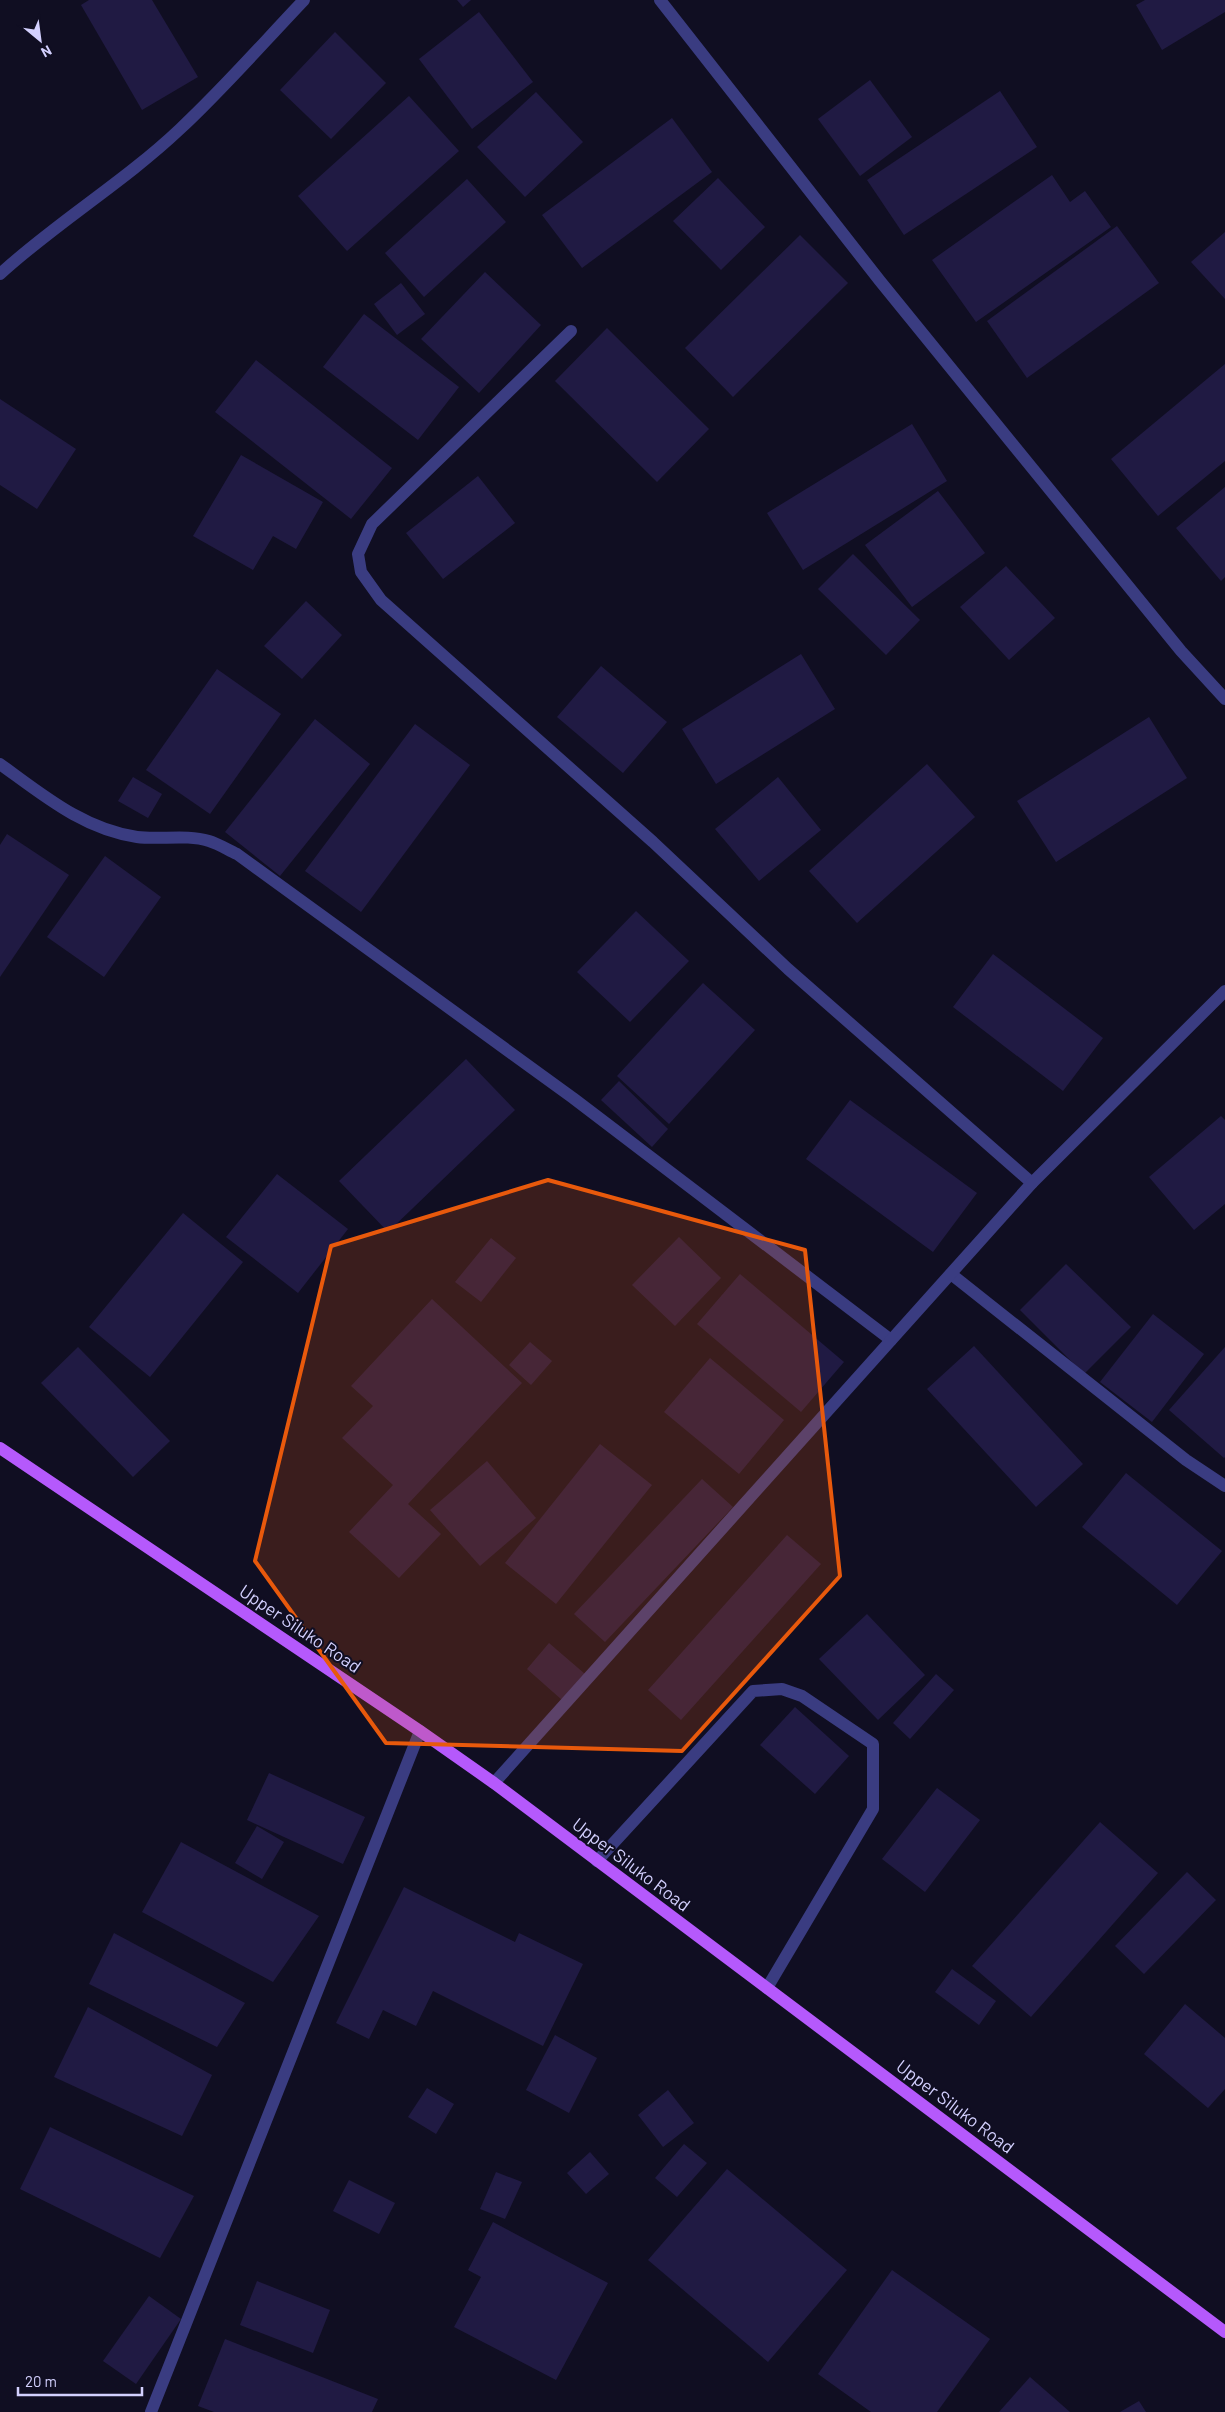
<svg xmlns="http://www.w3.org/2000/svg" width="1225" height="2412" font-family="Barlow,sans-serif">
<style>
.building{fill:#201a43}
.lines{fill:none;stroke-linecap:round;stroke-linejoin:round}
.lane{stroke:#3a3c81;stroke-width:12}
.street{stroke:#3a3c81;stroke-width:12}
.primary{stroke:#b559fc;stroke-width:12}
.marked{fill:#e8590c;fill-opacity:0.2;stroke:#e8590c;stroke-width:4;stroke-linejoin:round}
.labels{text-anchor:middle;stroke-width:4;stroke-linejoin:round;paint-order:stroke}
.street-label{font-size:18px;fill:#d3d0fe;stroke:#100e22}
</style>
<rect width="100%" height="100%" fill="#100e22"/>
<g class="building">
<polygon points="89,0 152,0 198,77 142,110 81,5"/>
<polygon points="457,0 471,0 463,7"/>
<polygon points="1145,0 1225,0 1225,12 1162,50 1136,5"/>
<polygon points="479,12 533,82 472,129 419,59"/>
<polygon points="335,32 386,83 331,139 280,90"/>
<polygon points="870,80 912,137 860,176 818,119"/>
<polygon points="1000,91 1037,147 904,235 867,180"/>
<polygon points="536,92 583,142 525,197 477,147"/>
<polygon points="409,96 459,151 347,251 298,196"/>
<polygon points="672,118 712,172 582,268 542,215"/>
<polygon points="1052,175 1070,202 1085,191 1111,227 976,322 932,260"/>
<polygon points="718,178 765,227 721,270 673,221"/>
<polygon points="467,179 506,222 424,297 385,253"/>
<polygon points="1117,226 1159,283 1027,378 987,321"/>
<polygon points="1225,232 1225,299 1191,262"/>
<polygon points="800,235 848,283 733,397 685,348"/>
<polygon points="485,272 541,325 479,393 421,339"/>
<polygon points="401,283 425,314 397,335 374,304"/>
<polygon points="364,314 459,387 418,440 323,367"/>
<polygon points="607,328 709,429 657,482 555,381"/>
<polygon points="256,360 392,468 351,519 215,412"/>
<polygon points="1225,364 1225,461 1158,516 1111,459"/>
<polygon points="0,399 76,449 37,509 0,485"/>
<polygon points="912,424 947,481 803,570 767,513"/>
<polygon points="241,455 323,502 296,549 273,536 253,570 193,536"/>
<polygon points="478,476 515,523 443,579 406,533"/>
<polygon points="1225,487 1225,577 1221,581 1176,528"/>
<polygon points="938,491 985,553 912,607 865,545"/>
<polygon points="853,554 920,620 886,655 818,589"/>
<polygon points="1006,566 1055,618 1009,660 960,607"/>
<polygon points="306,601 342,635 302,679 264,646"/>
<polygon points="801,654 835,709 716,784 682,729"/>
<polygon points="601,666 667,722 623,773 557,717"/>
<polygon points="217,669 281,714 210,814 146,770"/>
<polygon points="1149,717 1187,778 1056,862 1017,801"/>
<polygon points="315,719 370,764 280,876 225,832"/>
<polygon points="415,724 470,765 361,912 305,871"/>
<polygon points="927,764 975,817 857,923 809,871"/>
<polygon points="133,777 162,794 148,818 118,801"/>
<polygon points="778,777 821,830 759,881 715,829"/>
<polygon points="7,834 69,875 0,977 0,845"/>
<polygon points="105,856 161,897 104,977 47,937"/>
<polygon points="636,911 689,961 630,1022 577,972"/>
<polygon points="993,954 1103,1038 1063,1091 953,1007"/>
<polygon points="703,983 755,1030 669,1124 617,1076"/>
<polygon points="466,1059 515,1110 388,1232 339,1181"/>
<polygon points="619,1081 668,1129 652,1147 601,1100"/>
<polygon points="850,1100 977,1193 933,1252 806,1159"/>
<polygon points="1221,1116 1225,1120 1225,1204 1194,1230 1149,1177"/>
<polygon points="277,1174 348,1229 298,1293 226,1237"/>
<polygon points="183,1213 243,1262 150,1377 89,1327"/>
<polygon points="679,1237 721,1278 675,1326 632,1285"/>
<polygon points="491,1238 516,1258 481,1302 455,1282"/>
<polygon points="1066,1264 1131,1327 1084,1374 1020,1310"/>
<polygon points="740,1274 844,1362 801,1412 697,1324"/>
<polygon points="432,1299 522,1383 408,1504 441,1534 399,1578 349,1532 393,1485 342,1438 373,1406 351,1386"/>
<polygon points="1153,1314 1204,1354 1152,1422 1100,1382"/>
<polygon points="530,1342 552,1361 531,1385 509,1365"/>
<polygon points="974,1346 1083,1464 1036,1507 927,1389"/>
<polygon points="78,1347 170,1441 133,1477 41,1383"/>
<polygon points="1225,1347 1225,1457 1224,1458 1169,1410"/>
<polygon points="710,1358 784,1420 739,1474 664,1412"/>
<polygon points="600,1444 652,1485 556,1604 505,1563"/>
<polygon points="487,1461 536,1518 480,1566 430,1510"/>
<polygon points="1126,1473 1222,1551 1177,1605 1082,1527"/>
<polygon points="702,1479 733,1507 605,1642 574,1614"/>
<polygon points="787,1535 821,1564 681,1720 648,1690"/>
<polygon points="867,1614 925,1675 878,1720 819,1659"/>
<polygon points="549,1643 585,1674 562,1700 527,1669"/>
<polygon points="936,1674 954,1690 910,1739 893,1723"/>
<polygon points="795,1707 849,1756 815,1794 760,1745"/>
<polygon points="269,1773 365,1817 343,1864 247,1820"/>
<polygon points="937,1788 980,1820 925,1892 882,1859"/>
<polygon points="1100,1822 1158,1873 1031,2017 972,1966"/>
<polygon points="257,1826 284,1842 262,1879 235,1863"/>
<polygon points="181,1842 319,1916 273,1982 142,1912"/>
<polygon points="1187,1872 1216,1900 1144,1974 1115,1946"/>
<polygon points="404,1887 515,1942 519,1933 583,1964 543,2046 433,1991 416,2026 383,2010 369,2039 336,2023"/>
<polygon points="114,1933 245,2003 217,2047 89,1984"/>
<polygon points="952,1969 996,2001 979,2025 935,1992"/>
<polygon points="1185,2004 1225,2038 1225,2089 1208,2108 1144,2054"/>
<polygon points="88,2007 212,2075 182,2136 54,2077"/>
<polygon points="555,2035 597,2058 569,2113 526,2090"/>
<polygon points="427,2088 454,2104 436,2134 408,2117"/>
<polygon points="668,2090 694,2123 663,2147 638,2115"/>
<polygon points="50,2127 194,2196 160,2258 20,2189"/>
<polygon points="684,2144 707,2163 677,2197 655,2178"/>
<polygon points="590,2152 609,2174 586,2194 567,2173"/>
<polygon points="727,2169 847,2270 768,2362 648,2260"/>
<polygon points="496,2172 522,2182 505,2219 480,2209"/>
<polygon points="349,2180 395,2203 379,2234 333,2211"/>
<polygon points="493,2222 608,2283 556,2380 454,2327 481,2277 468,2270"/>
<polygon points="892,2270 990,2339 937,2412 871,2412 818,2374"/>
<polygon points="257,2281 330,2310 313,2353 240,2325"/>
<polygon points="149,2296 181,2319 136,2384 103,2361"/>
<polygon points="225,2339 378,2399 372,2412 214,2412 198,2406"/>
<polygon points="1030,2377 1070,2412 999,2412"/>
<polygon points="1139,2401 1146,2412 1120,2412"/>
</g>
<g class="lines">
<polyline class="lane" points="597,1861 753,1691 782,1689 802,1696 873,1744 873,1809 767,1988"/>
<g class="street">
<polyline points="660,0 880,281 1181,651 1225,699"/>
<path d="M0 274C57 222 124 182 180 129 224 88 263 43 304 0"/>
<polyline points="571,331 372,524 358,554 361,572 381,600 653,842 788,969 1032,1183"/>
<path d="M0 764C43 795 83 829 137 837 160 840 186 834 209 841 219 844 228 850 237 854L573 1098 891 1340"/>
<polyline points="951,1274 1186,1460 1225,1486"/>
<polyline points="494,1783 1032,1183 1225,991"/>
<polyline points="151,2412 420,1731"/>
</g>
<polyline class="primary" points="0,1448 420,1731 494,1783 1225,2332"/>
</g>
<path class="marked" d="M548 1180 805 1250 840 1576 682 1751 386 1743 255 1561 331 1246Z"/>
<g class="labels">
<g class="street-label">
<text transform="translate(300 1629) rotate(34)" y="6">Upper Siluko Road</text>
<text transform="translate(631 1865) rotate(37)" y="6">Upper Siluko Road</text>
<text transform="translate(955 2107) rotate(37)" y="6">Upper Siluko Road</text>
</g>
</g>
<g transform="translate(40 40) rotate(151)" stroke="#100e22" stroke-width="4" paint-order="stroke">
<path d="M0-4L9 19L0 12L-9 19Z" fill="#d3d0fe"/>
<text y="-8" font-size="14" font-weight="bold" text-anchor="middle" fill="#d3d0fe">N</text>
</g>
<path d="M18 2387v8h124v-8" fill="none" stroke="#d3d0fe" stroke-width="2.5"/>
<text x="25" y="2387" font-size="15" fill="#d3d0fe" stroke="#100e22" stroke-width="4" paint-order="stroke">20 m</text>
</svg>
